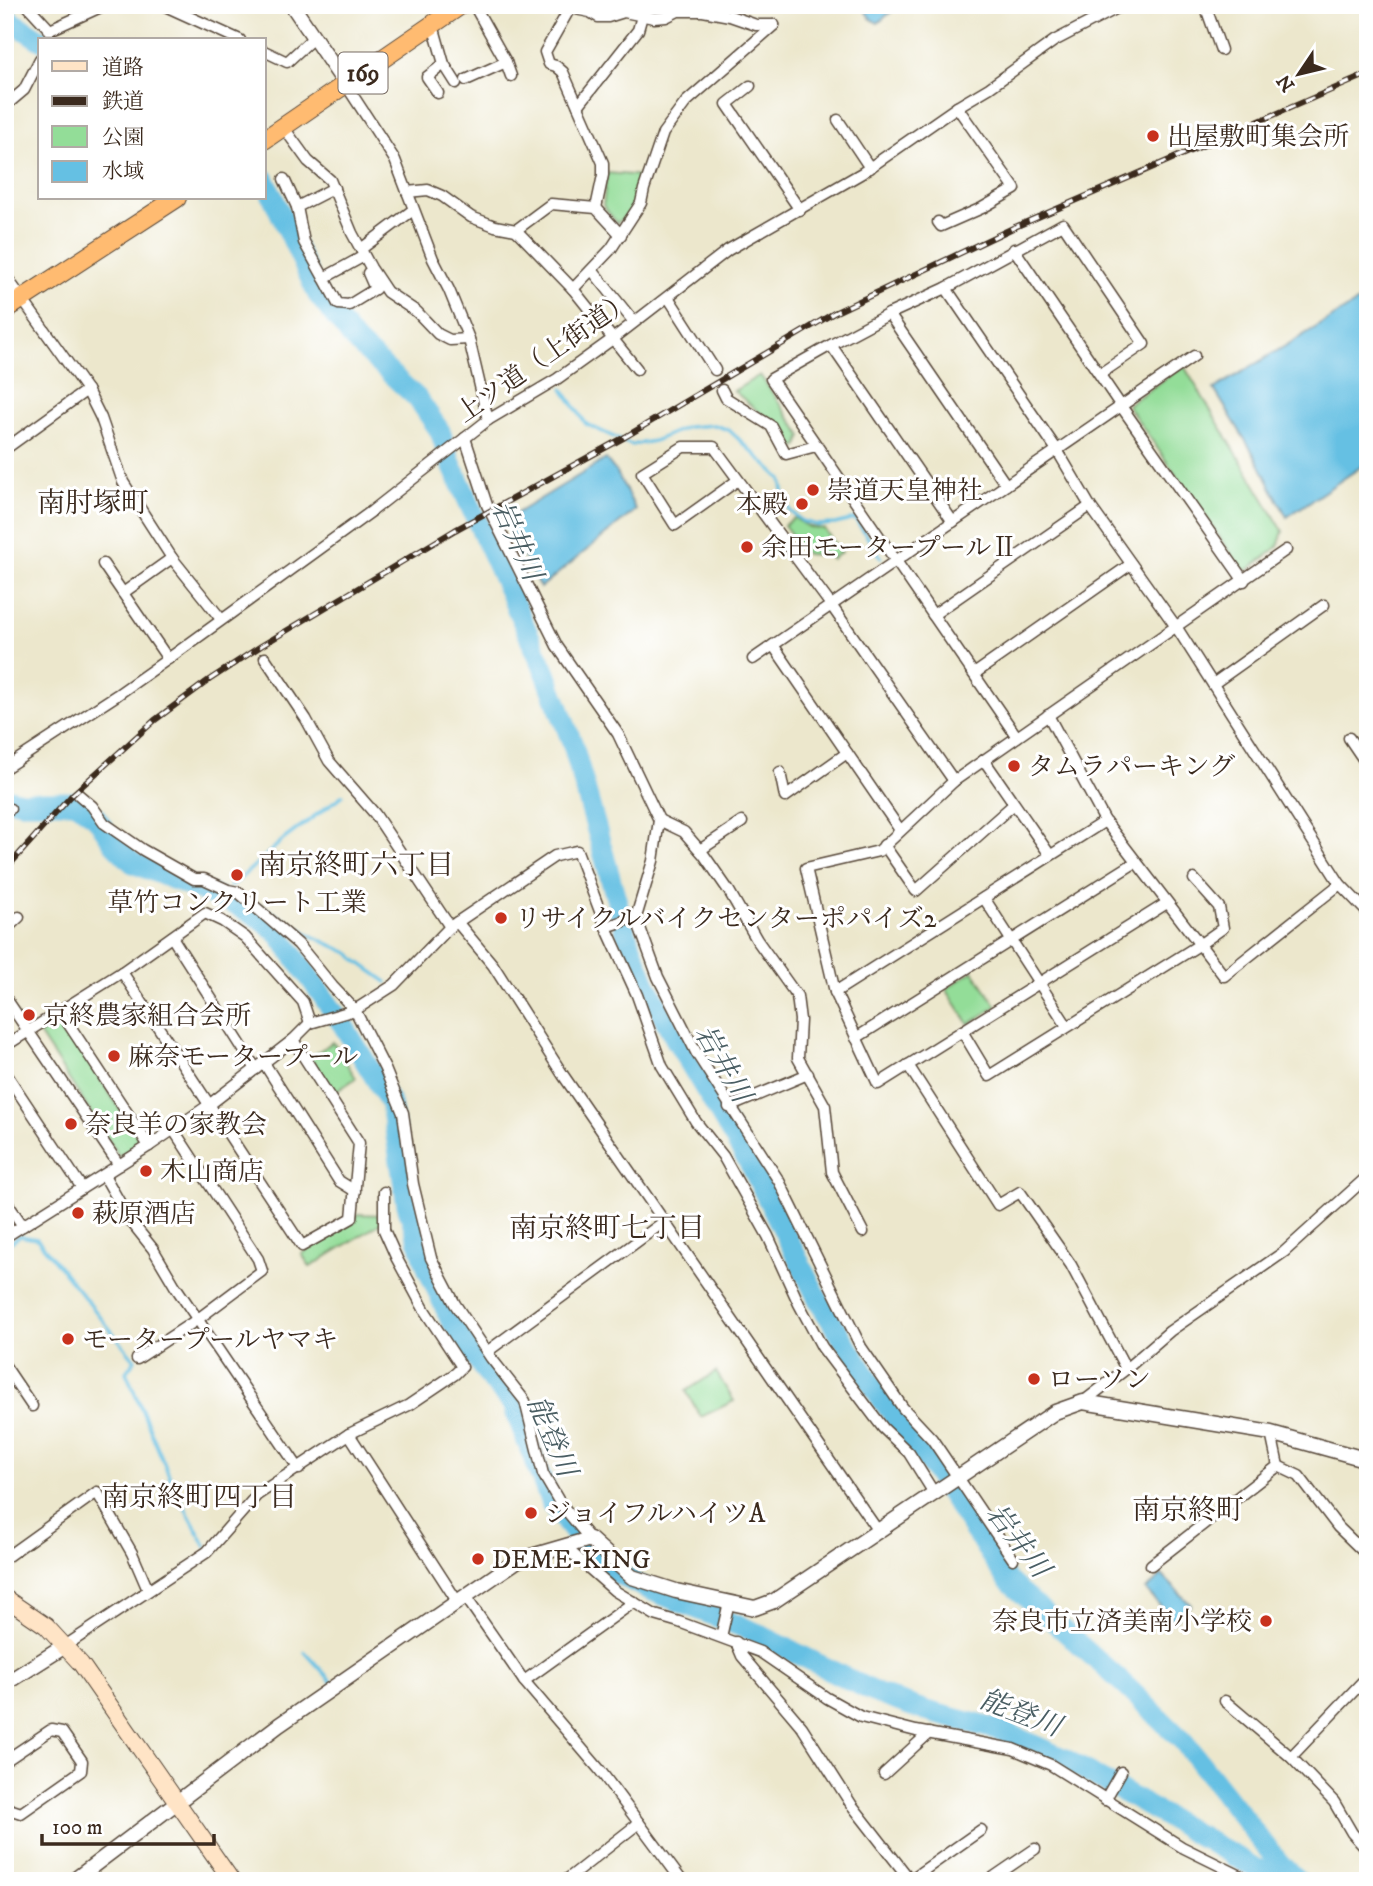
<svg xmlns="http://www.w3.org/2000/svg" width="1373" height="1886" font-family="'IM FELL DW Pica','Noto Serif JP',serif">
<style>
.green{fill:#93dd98;stroke:#67845b;stroke-width:2}
.water{fill:#65c0e3;stroke:#507580;stroke-width:2}
.lines{fill:none;stroke-linecap:round;stroke-linejoin:round}
.stream{stroke:#65c0e3;stroke-width:3.5}
.river{stroke:#65c0e3;stroke-width:21}
.minor-casing{stroke:#564638;stroke-width:13}
.tertiary-casing{stroke:#564638;stroke-width:17}
.secondary-casing{stroke:#564638;stroke-width:18}
.trunk-casing{stroke:#564638;stroke-width:20}
.minor{stroke:#fff;stroke-width:10}
.tertiary{stroke:#fff;stroke-width:14}
.secondary{stroke:#ffe4c6;stroke-width:16}
.trunk{stroke:#ffbb71;stroke-width:18}
.rail-casing{stroke:#3b2a1e;stroke-width:6}
.rail{stroke:#fff;stroke-width:3.5;stroke-dasharray:10;stroke-linecap:butt}
.poi-dot{fill:#c8321e;stroke:#fff;stroke-width:2.5}
.labels{text-anchor:middle;stroke-width:6;stroke-linejoin:round;paint-order:stroke}
.shield{fill:#fff;stroke:#766a62;stroke-width:2}
.shield-label{font-size:24px;font-weight:bold;fill:#3b2a1e}
.poi-label{font-size:26px;fill:#3b2a1e;stroke:#fff;text-anchor:start}
.street-label{font-size:26px;fill:#3b2a1e;stroke:#fff}
.neighbourhood-label{font-size:28px;fill:#3b2a1e;stroke:#fff}
.water-label{font-size:28px;font-style:italic;fill:#4a5e63;stroke:#fff}
</style>
<rect width="100%" height="100%" fill="#fff"/>
<filter id="ink" filterUnits="userSpaceOnUse"><feTurbulence type="fractalNoise" baseFrequency=".0143" numOctaves="2"/><feDisplacementMap in="SourceGraphic" scale="14" xChannelSelector="R" yChannelSelector="G"/><feConvolveMatrix kernelMatrix="1 2 1 2 8 2 1 2 1" color-interpolation-filters="sRGB"/></filter>
<filter id="wash" filterUnits="userSpaceOnUse"><feTurbulence type="fractalNoise" baseFrequency=".00686" numOctaves="4" result="noise"/><feDisplacementMap in="SourceGraphic" scale="28" xChannelSelector="R" yChannelSelector="G"/><feGaussianBlur stdDeviation="1.57" result="paint"/><feColorMatrix in="noise" values="0 0 0 0 0 0 0 0 0 0 0 0 0 0 0 0 0 1.4 0 .05"/><feComposite in="paint" operator="in"/></filter>
<g filter="url(#wash)">
<rect width="100%" height="100%" fill="#ece7cc"/>
<g class="green">
<polygon points="607,173 643,176 635,208 617,223 603,206"/>
<polygon points="1184,366 1283,531 1278,547 1248,570 1242,569 1127,405"/>
<polygon points="760,375 802,436 798,446 788,449 773,420 760,413 734,391"/>
<polygon points="794,518 809,527 824,529 841,552 832,559 827,555 806,554 784,525"/>
<polygon points="973,971 997,1006 969,1024 946,989"/>
<polygon points="60,1017 141,1142 119,1156 38,1032"/>
<polygon points="333,1042 356,1078 334,1093 310,1057"/>
<polygon points="357,1214 381,1215 381,1223 310,1267 302,1254 356,1220"/>
<polygon points="716,1372 734,1401 701,1417 686,1391"/>
</g>
<g class="water">
<polygon points="861,5 899,5 878,23 871,19"/>
<polygon points="1368,296 1368,462 1287,517 1255,456 1214,389"/>
<polygon points="606,459 617,473 636,510 540,588 508,526 511,523 512,516"/>
<polygon points="1162,1575 1191,1605 1174,1621 1146,1590"/>
</g>
<g class="lines">
<g class="stream">
<polyline points="563,389 586,424 631,445 654,441 687,427 714,425 729,430 781,479 785,501 790,511 802,521 817,525 835,524 855,519 881,557"/>
<polyline points="230,886 233,885 284,839 343,795"/>
<polyline points="260,905 314,937 351,954 356,960 387,982"/>
<polyline points="5,1246 20,1236 37,1239 135,1360 126,1372 174,1487 206,1547"/>
<polyline points="305,1652 333,1683"/>
</g>
<g class="river">
<polyline points="5,17 40,40"/>
<polyline points="264,178 318,295 354,340 417,398 440,431 450,461 545,671 573,745 626,934 646,984 677,1042 752,1168 821,1305 880,1397 934,1470 1007,1580 1126,1686 1183,1741 1258,1837 1282,1866 1298,1881"/>
<polyline points="5,798 21,802 75,802 96,817 114,844 133,863 234,904 255,915 278,933 343,1025 391,1104 407,1205 428,1270 451,1321 488,1376 512,1403 551,1503 597,1563 643,1587 752,1631 878,1694 926,1711 1003,1731 1065,1759 1255,1868 1284,1881"/>
</g>
</g>
</g>
<g filter="url(#ink)">
<g class="lines">
<g class="minor-casing">
<g id="minor">
<polyline points="27,5 50,30"/>
<polyline points="163,5 240,40"/>
<polyline points="474,5 506,62 511,76"/>
<polyline points="1205,5 1221,50"/>
<polyline points="433,25 444,64 456,83"/>
<polyline points="50,30 105,5"/>
<polyline points="264,51 287,62 313,38"/>
<polyline points="466,80 506,62"/>
<polyline points="346,85 395,160 433,259 449,290 469,339 488,420"/>
<polyline points="750,86 727,104 800,210"/>
<polyline points="438,93 427,77 444,64"/>
<polyline points="5,106 24,90 40,59"/>
<polyline points="578,106 638,30 642,16"/>
<polyline points="838,120 870,168"/>
<polyline points="284,128 308,161 330,180 352,233 371,268 387,292 417,312 438,334 450,340 469,339"/>
<polyline points="284,179 297,207"/>
<polyline points="407,192 428,190 442,196 471,217 495,226 516,230 573,289 637,369"/>
<polyline points="596,208 603,175 603,163 563,72 556,66 549,64 545,52 570,8 590,12 598,17 608,17 624,12 654,18 666,17 678,11 703,11 730,16 756,25 774,25"/>
<polyline points="938,222 941,226 982,208 1015,189 957,107"/>
<polyline points="516,230 551,204 596,208 621,235"/>
<polyline points="361,249 413,210"/>
<polyline points="1014,249 1121,406 1244,581"/>
<polyline points="364,256 324,278 338,304 349,305 375,289 368,273"/>
<polyline points="592,270 634,322"/>
<polyline points="5,275 87,390 101,418 123,482 172,558 221,619"/>
<polyline points="324,278 304,242 297,207 334,188"/>
<polyline points="946,288 1057,450 1090,506 1177,628 1340,884 1368,913"/>
<polyline points="573,289 611,249 641,203 644,189 663,133 686,102 774,25"/>
<polyline points="668,297 715,370"/>
<polyline points="889,314 1006,485"/>
<polyline points="831,345 953,522"/>
<polyline points="722,390 726,398 771,426 786,454 816,446"/>
<polyline points="465,438 487,505 557,646 618,734 659,820 653,861 636,917 658,977 697,1054 779,1181 861,1347 903,1408 932,1439 1013,1559"/>
<polyline points="8,447 87,390"/>
<polyline points="738,480 675,525 642,473 683,447 714,447 831,605 954,781"/>
<polyline points="103,564 168,659"/>
<polyline points="123,593 172,558"/>
<polyline points="933,615 1090,506"/>
<polyline points="773,645 900,830"/>
<polyline points="265,658 306,719 329,761 375,814 450,927"/>
<polyline points="753,659 1194,356"/>
<polyline points="974,674 1131,564"/>
<polyline points="1213,684 1324,605"/>
<polyline points="1048,715 1105,821 1224,976 1340,884"/>
<polyline points="1017,737 771,379 831,345 889,314 946,288 1063,224 1144,344 1100,374"/>
<polyline points="1349,738 1368,766"/>
<polyline points="984,760 1050,855"/>
<polyline points="5,768 117,695 168,659 372,511 488,420 557,379 614,338 728,250 862,173 957,107 989,88 1054,41 1123,5"/>
<polyline points="780,772 785,797 847,753"/>
<polyline points="79,795 92,806 104,823 143,850 194,879 204,879 228,890 238,892 298,944 333,987 355,1010 385,1069 403,1113 413,1184 431,1258 455,1304 491,1358 525,1401 543,1474 560,1503 590,1539"/>
<polyline points="5,813 10,809"/>
<polyline points="659,820 684,832 704,855 729,891 757,940 797,996 800,1020 798,1058 825,1106 832,1172 863,1232"/>
<polyline points="884,845 916,891 1014,804"/>
<polyline points="700,850 742,822"/>
<polyline points="984,898 1067,1026"/>
<polyline points="1167,903 878,1084 835,992 806,868 879,851 954,781 1286,550"/>
<polyline points="457,922 493,965 563,1075 878,1531"/>
<polyline points="606,927 636,917"/>
<polyline points="5,930 19,917"/>
<polyline points="172,937 256,1069"/>
<polyline points="122,972 302,1246 352,1218 359,1143 293,1040"/>
<polyline points="835,992 1105,821"/>
<polyline points="5,997 119,1165"/>
<polyline points="60,1011 149,1146"/>
<polyline points="962,1031 989,1076 1199,945 1223,928 1219,907 1194,879"/>
<polyline points="856,1038 1136,862"/>
<polyline points="5,1046 122,972 205,913 222,921 245,937 303,1002 310,1023"/>
<polyline points="264,1063 339,1181 355,1191"/>
<polyline points="908,1065 998,1205 1020,1192 1071,1265 1126,1369"/>
<polyline points="5,1072 82,1188"/>
<polyline points="729,1107 808,1074"/>
<polyline points="104,1175 129,1219 153,1249 175,1286 299,1469"/>
<polyline points="5,1200 23,1226"/>
<polyline points="5,1237 149,1146 209,1105 293,1040 310,1023 355,1010 394,985 450,927 555,856 577,851 606,927 637,995 662,1066 696,1122 723,1156 768,1236 799,1304 822,1347 883,1428 909,1453 934,1493"/>
<polyline points="488,1351 665,1221"/>
<polyline points="137,1359 198,1319 262,1271 258,1259 173,1129"/>
<polyline points="5,1366 32,1406"/>
<polyline points="1083,1402 1126,1369 1170,1331 1284,1252 1368,1176"/>
<polyline points="349,1434 457,1601"/>
<polyline points="1278,1466 1299,1476 1338,1527 1368,1556"/>
<polyline points="565,1547 615,1591 655,1615 679,1622 760,1652 827,1698 861,1717 916,1731 1013,1749 1051,1765 1182,1847 1251,1881"/>
<polyline points="5,1558 97,1492 132,1553 148,1590"/>
<polyline points="1151,1565 1278,1466 1271,1433"/>
<polyline points="465,1596 524,1681 599,1769 682,1881"/>
<polyline points="721,1637 729,1602"/>
<polyline points="736,1642 742,1656 802,1727 851,1804 911,1881"/>
<polyline points="65,1646 207,1552 257,1495 349,1434 409,1405 455,1374 462,1367 425,1311 397,1259 384,1230 384,1192"/>
<polyline points="524,1681 634,1602"/>
<polyline points="1225,1701 1291,1757 1334,1802 1352,1833 1368,1851"/>
<polyline points="1291,1757 1368,1676"/>
<polyline points="5,1761 51,1730 62,1732 82,1761 81,1771 21,1813 9,1809 5,1804"/>
<polyline points="884,1774 929,1733"/>
<polyline points="1105,1800 1121,1772"/>
<polyline points="910,1880 981,1830"/>
<polyline points="565,1881 639,1823"/>
<polyline points="988,1881 1035,1849"/>
</g>
</g>
<g class="tertiary-casing">
<g id="tertiary">
<polyline points="292,5 346,85"/>
<polyline points="5,1684 65,1646"/>
<polyline points="73,1881 279,1725 518,1560 590,1539 632,1577 676,1591 755,1608 774,1601 1055,1412 1083,1402 1271,1433 1368,1460"/>
</g>
</g>
<g class="secondary-casing">
<polyline id="secondary" points="5,1598 46,1626 81,1664 232,1881"/>
</g>
<g class="trunk-casing">
<g id="trunk">
<polyline points="264,140 461,5"/>
<polyline points="5,310 177,198"/>
</g>
</g>
<use href="#minor" class="minor"/>
<use href="#tertiary" class="tertiary"/>
<use href="#secondary" class="secondary"/>
<use href="#trunk" class="trunk"/>
<g class="rail-casing">
<polyline id="rail" points="5,870 72,795 155,720 209,680 261,646 455,530 625,437 834,313 1015,227 1368,74"/>
</g>
<use href="#rail" class="rail"/>
</g>
</g>
<g class="poi-dot">
<circle cx="1153" cy="136" r="7"/>
<circle cx="813" cy="490" r="7"/>
<circle cx="802" cy="504" r="7"/>
<circle cx="747" cy="547" r="7"/>
<circle cx="1014" cy="766" r="7"/>
<circle cx="237" cy="875" r="7"/>
<circle cx="501" cy="918" r="7"/>
<circle cx="29" cy="1015" r="7"/>
<circle cx="114" cy="1056" r="7"/>
<circle cx="71" cy="1124" r="7"/>
<circle cx="146" cy="1171" r="7"/>
<circle cx="78" cy="1213" r="7"/>
<circle cx="68" cy="1339" r="7"/>
<circle cx="1034" cy="1379" r="7"/>
<circle cx="531" cy="1513" r="7"/>
<circle cx="478" cy="1559" r="7"/>
<circle cx="1266" cy="1621" r="7"/>
</g>
<g class="labels">
<rect class="shield" x="338.5" y="52.5" width="49" height="41" rx="5"/>
<g class="shield-label">
<text x="363" y="81">169</text>
</g>
<g class="poi-label">
<text x="1167" y="145">出屋敷町集会所</text>
<text x="827" y="499">崇道天皇神社</text>
<text x="788" y="513" text-anchor="end">本殿</text>
<text x="761" y="556">余田モータープールⅡ</text>
<text x="1028" y="775">タムラパーキング</text>
<text x="237" y="911" text-anchor="middle">草竹コンクリート工業</text>
<text x="515" y="927">リサイクルバイクセンターポパイズ2</text>
<text x="43" y="1024">京終農家組合会所</text>
<text x="128" y="1065">麻奈モータープール</text>
<text x="85" y="1133">奈良羊の家教会</text>
<text x="160" y="1180">木山商店</text>
<text x="92" y="1222">萩原酒店</text>
<text x="82" y="1348">モータープールヤマキ</text>
<text x="1048" y="1388">ローソン</text>
<text x="545" y="1522">ジョイフルハイツA</text>
<text x="492" y="1568">DEME-KING</text>
<text x="1252" y="1630" text-anchor="end">奈良市立済美南小学校</text>
</g>
<g class="street-label">
<text transform="translate(544 356) rotate(-35)" y="9">上ツ道（上街道）</text>
</g>
<g class="neighbourhood-label">
<text x="93" y="512">南肘塚町</text>
<text x="356" y="874">南京終町六丁目</text>
<text x="607" y="1237">南京終町七丁目</text>
<text x="199" y="1506">南京終町四丁目</text>
<text x="1188" y="1519">南京終町</text>
</g>
<g class="water-label">
<text transform="translate(518 540) rotate(66)" y="10">岩井川</text>
<text transform="translate(724 1063) rotate(60)" y="10">岩井川</text>
<text transform="translate(553 1436) rotate(67)" y="10">能登川</text>
<text transform="translate(1019 1540) rotate(52)" y="10">岩井川</text>
<text transform="translate(1021 1712) rotate(21)" y="10">能登川</text>
</g>
</g>
<rect width="1373" height="1886" fill="none" stroke="#fff" stroke-width="28"/>
<rect x="38" y="38" width="228" height="161" fill="#ffffff" stroke="#b1aaa5" stroke-width="2"/>
<rect x="52" y="61" width="35" height="10" fill="#ffe4c6" stroke="#b1aaa5" stroke-width="2"/>
<text x="102" y="74" font-size="21" fill="#3b2a1e">道路</text>
<rect x="52" y="96" width="35" height="10" fill="#3b2a1e" stroke="#b1aaa5" stroke-width="2"/>
<text x="102" y="108" font-size="21" fill="#3b2a1e">鉄道</text>
<rect x="52" y="126" width="35" height="21" fill="#93dd98" stroke="#b1aaa5" stroke-width="2"/>
<text x="102" y="144" font-size="21" fill="#3b2a1e">公園</text>
<rect x="52" y="161" width="35" height="21" fill="#65c0e3" stroke="#b1aaa5" stroke-width="2"/>
<text x="102" y="178" font-size="21" fill="#3b2a1e">水域</text>
<g transform="translate(1299 74) rotate(235)" stroke="#ffffff" stroke-width="5" paint-order="stroke">
<path d="M0-5L12 26L0 18L-12 26Z" fill="#3b2a1e"/>
<text y="-10" font-size="19" font-weight="bold" text-anchor="middle" fill="#3b2a1e">N</text>
</g>
<path d="M42 1834v10h172v-10" fill="none" stroke="#3b2a1e" stroke-width="3.5"/>
<text x="52" y="1834" font-size="21" fill="#3b2a1e" stroke="#ffffff" stroke-width="5" paint-order="stroke">100 m</text>
</svg>
